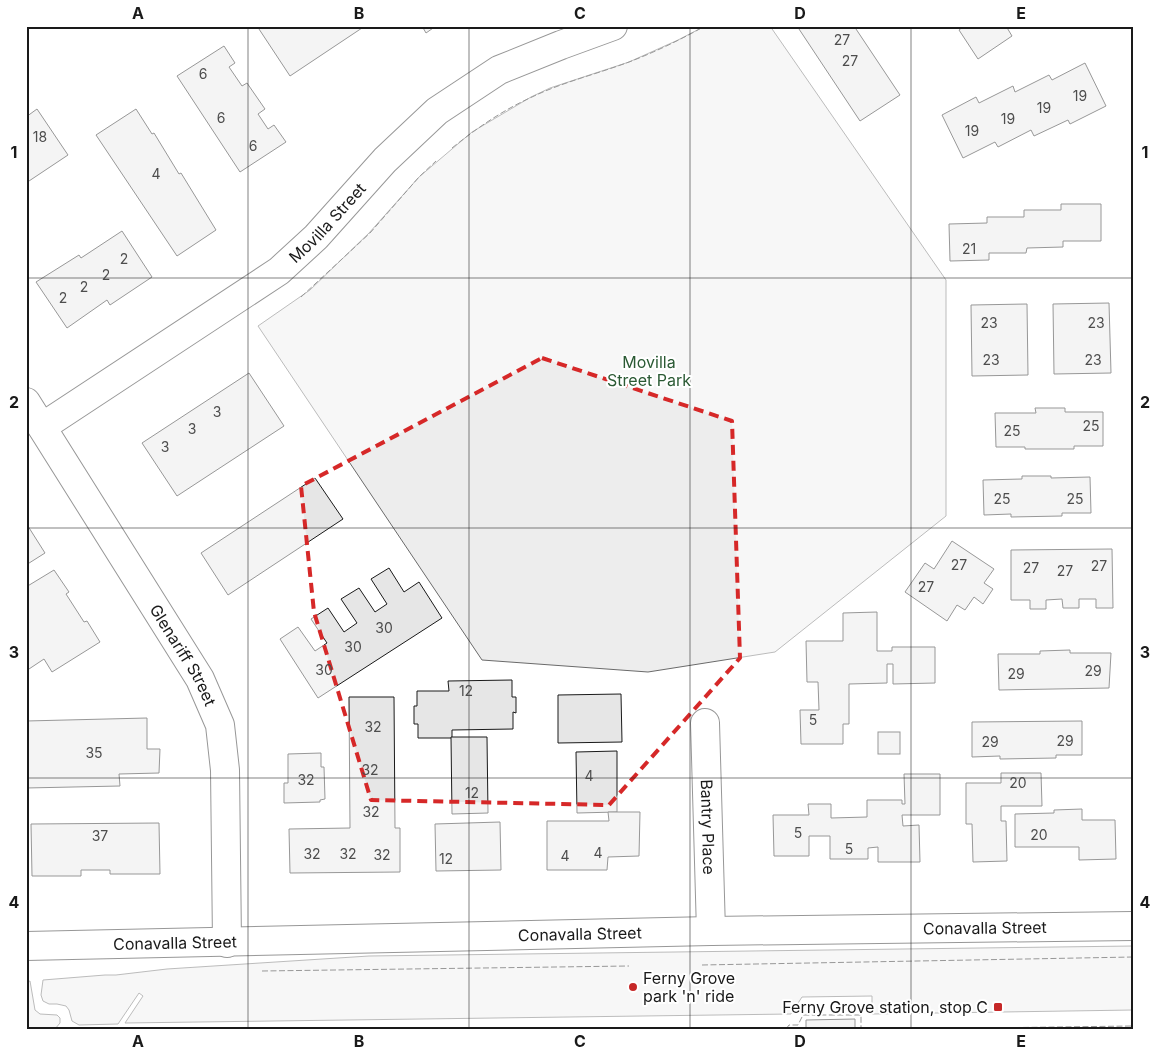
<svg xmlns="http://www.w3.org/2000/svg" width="1159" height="1055" font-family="Inter,sans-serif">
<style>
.built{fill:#ededed;stroke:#6a6a6a}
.building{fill:#e6e6e6;stroke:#1a1a1a}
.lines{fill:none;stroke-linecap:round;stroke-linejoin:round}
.minor-casing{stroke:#1a1a1a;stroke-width:30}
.minor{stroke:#fff;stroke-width:28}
.fence{stroke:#1a1a1a;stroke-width:1;stroke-dasharray:6 2.5;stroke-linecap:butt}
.marked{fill:none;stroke:#d62828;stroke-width:4;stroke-dasharray:10 6;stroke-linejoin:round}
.grid{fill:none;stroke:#1a1a1a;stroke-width:1;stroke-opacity:0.55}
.poi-dot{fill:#c62828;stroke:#fff;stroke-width:2}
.labels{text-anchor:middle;stroke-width:4;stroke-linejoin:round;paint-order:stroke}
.number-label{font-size:14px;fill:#4d4d4d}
.street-label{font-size:16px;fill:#1a1a1a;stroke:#fff}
.park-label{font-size:16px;fill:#2b5a34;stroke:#fff}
.poi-label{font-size:16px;fill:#1a1a1a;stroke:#fff;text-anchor:start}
.neatline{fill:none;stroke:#1a1a1a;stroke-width:2}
.grid-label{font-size:16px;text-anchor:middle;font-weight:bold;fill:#1a1a1a}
</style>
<rect width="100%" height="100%" fill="#fff"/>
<g class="built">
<polygon points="705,26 770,26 946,280 946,516 775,652 648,672 482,660 258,326 310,290 369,233 419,177 472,132 531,97 550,88 629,62 678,40"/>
<polygon points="1133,946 1133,1010 872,1014 872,996 802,997 791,1014 125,1023 143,996 139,993 118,1024 79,1025 72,1021 69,1010 66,1006 57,1004 49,1004 43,1001 41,995 43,980 105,975 116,975 167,969 369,956"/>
<polygon points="30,981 35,1010 40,1014 57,1015 60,1018 60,1023 55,1029 26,1029 26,982"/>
</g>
<g class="building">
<polygon points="257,26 365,26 290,76"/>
<polygon points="422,26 436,26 426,33"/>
<polygon points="797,26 854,26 900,95 860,121"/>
<polygon points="964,26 1006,26 1012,36 978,59 959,30"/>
<polygon points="224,46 235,63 229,67 242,86 247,83 265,109 258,114 268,129 274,125 286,142 240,172 177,76"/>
<polygon points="1085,63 1106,106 1070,124 1068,120 1034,136 1031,130 998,147 995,142 963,158 942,115 976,97 979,103 1013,86 1015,92 1049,75 1052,80"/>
<polygon points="37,109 68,155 26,183 26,117"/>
<polygon points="136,109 152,134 154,133 179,174 181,173 216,230 177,256 96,135"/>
<polygon points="1061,204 1101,204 1101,241 1063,241 1063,247 1027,248 1026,253 989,253 989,260 950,261 949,224 987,223 987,217 1024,217 1024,210 1061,210"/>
<polygon points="122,231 152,277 110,305 107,300 67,328 36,282 79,255 81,258"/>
<polygon points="1109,303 1111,373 1054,374 1053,304"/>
<polygon points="1027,304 1028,375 972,376 971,305"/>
<polygon points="249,373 284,426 177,496 142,443"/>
<polygon points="1035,408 1065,408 1065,412 1103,412 1103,446 1074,446 1074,449 1025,449 1025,447 996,447 995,413 1036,413"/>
<polygon points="1022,476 1051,476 1051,478 1090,477 1091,513 1062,513 1062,516 1011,517 1011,514 984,515 983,480 1022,479"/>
<polygon points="315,478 343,519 228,595 201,553"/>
<polygon points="26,523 45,553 26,565"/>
<polygon points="952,541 994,569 984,583 993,589 983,604 974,597 965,610 957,605 947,621 905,592 925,563 934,569"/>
<polygon points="1112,549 1113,608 1096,608 1096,599 1079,599 1079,608 1063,608 1062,599 1046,600 1046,609 1030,609 1030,600 1011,600 1011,550"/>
<polygon points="389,568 404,592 419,582 442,618 318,698 280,639 298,627 315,651 327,643 311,619 328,608 344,632 357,623 341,599 359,588 375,612 387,604 371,579"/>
<polygon points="54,570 69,592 66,594 84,622 87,621 100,642 52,672 44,659 26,671 26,587"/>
<polygon points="877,612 877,651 892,651 892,647 935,647 935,683 893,684 893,664 887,664 887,683 849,684 849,724 843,724 843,744 801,744 800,710 819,710 818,682 807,682 806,641 843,641 843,613"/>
<polygon points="1070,650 1070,653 1111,653 1109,688 999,690 998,654 1040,654 1040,651"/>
<polygon points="512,680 512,697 516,697 516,713 513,712 513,729 452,730 452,738 418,738 418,724 414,724 414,706 417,706 417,691 449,691 448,681"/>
<polygon points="621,694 622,742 558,743 558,695"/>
<polygon points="349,697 394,697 395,828 400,828 400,872 290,873 289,829 350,828"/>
<polygon points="147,718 147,749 160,749 159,773 119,774 120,786 26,788 26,721"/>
<polygon points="1082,721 1082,755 1056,755 1056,758 1000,759 1000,756 972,757 972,722"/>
<rect x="878" y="732" width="22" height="22"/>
<polygon points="451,737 487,737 488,813 452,814"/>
<polygon points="617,751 617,812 577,813 576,752"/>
<polygon points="321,753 321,767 324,767 325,799 320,800 320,802 284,803 284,783 288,783 288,754"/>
<polygon points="1001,773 1041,773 1042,806 1001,806 1001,821 1006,821 1007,861 973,862 972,824 966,824 966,783 1001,783"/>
<polygon points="904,774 940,774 940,815 902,815 903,826 919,825 920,862 878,862 878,847 868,848 868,859 830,859 830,836 809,836 809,856 774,856 773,815 809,815 808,804 831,804 831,818 867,817 867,800 902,800 902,804 905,804"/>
<polygon points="1082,809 1082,820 1115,820 1116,859 1079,860 1079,847 1015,847 1015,814 1054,813 1054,810"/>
<polygon points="608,812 640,812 639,856 608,857 607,870 547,870 547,821 609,821"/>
<polygon points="500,822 501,870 436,871 435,824"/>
<polygon points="159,823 160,874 110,874 110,870 81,870 81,876 32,876 31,824"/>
<polygon points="855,1019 855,1029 806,1029 806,1020"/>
</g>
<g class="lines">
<g class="minor-casing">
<g id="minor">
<path id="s1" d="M26 402 200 679 220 725 225 770 227 943"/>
<path id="s2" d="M42 427 279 271 316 237 385 160 437 111 499 70 561 45 613 26"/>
<path id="s3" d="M705 723 711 931"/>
<path id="s4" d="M26 946 711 931 1133 926"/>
</g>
</g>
<use href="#minor" class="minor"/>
<g class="fence">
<path d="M452 148C477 128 503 110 532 97 563 82 597 74 629 62 655 52 680 40 705 26"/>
<polyline points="301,297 370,233 419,177 436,161"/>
<polyline points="702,965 1133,957"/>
<polyline points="262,971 629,966"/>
<polyline points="54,1029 55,1029"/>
<polyline points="786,1029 789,1025 798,1025 803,1015 861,1015 861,1029"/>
<polyline points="904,1029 1133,1026"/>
</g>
</g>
<path d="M0 0H1159V1055H0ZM542 358 732 421 740 658 609 805 371 800 314 612 301 486Z" fill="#fff" fill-opacity=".55" fill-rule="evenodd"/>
<path class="marked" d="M542 358 732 421 740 658 609 805 371 800 314 612 301 486Z"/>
<path class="grid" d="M248 26V1029M469 26V1029M690 26V1029M911 26V1029M26 278H1133M26 528H1133M26 778H1133"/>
<g class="poi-dot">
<circle cx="633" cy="987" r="5"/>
<rect x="993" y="1002" width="10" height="10" rx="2.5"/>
</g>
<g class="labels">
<g class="number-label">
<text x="842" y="45">27</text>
<text x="850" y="66">27</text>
<text x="203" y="79">6</text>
<text x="1080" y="101">19</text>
<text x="1044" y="113">19</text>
<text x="221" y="123">6</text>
<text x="1008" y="124">19</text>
<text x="972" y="136">19</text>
<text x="40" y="142">18</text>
<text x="253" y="151">6</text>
<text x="156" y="179">4</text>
<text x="969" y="254">21</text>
<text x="124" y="264">2</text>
<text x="106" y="280">2</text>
<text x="84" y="292">2</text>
<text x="63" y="303">2</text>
<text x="989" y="328">23</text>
<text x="1096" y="328">23</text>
<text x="991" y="365">23</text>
<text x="1093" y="365">23</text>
<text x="217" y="417">3</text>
<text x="1091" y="431">25</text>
<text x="192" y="434">3</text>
<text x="1012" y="436">25</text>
<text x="165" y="452">3</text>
<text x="1002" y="504">25</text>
<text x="1075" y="504">25</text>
<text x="959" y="570">27</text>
<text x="1099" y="571">27</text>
<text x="1031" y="573">27</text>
<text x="1065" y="576">27</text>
<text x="926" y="592">27</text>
<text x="384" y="633">30</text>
<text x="353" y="652">30</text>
<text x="324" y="675">30</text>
<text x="1093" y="676">29</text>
<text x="1016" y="679">29</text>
<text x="466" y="696">12</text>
<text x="813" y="725">5</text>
<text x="373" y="732">32</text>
<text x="1065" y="746">29</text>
<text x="990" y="747">29</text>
<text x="94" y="758">35</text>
<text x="370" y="775">32</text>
<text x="589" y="781">4</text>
<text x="306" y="785">32</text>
<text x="1018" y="788">20</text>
<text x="472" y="798">12</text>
<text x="371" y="817">32</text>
<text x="798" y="838">5</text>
<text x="1039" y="840">20</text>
<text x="100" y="841">37</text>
<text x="849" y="854">5</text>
<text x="598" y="858">4</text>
<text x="312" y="859">32</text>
<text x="348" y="859">32</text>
<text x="382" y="860">32</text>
<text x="565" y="861">4</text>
<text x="446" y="864">12</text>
</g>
<g class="street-label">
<text dy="6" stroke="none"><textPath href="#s2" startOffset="352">Movilla Street</textPath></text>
<text dy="6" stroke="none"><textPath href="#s1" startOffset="298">Glenariff Street</textPath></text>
<text dy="6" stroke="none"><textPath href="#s3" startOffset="104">Bantry Place</textPath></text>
<text dy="6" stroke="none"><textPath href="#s4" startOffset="959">Conavalla Street</textPath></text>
<text dy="6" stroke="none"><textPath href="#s4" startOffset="554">Conavalla Street</textPath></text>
<text dy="6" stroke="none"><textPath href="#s4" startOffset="149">Conavalla Street</textPath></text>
</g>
<g class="park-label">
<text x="649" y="368">Movilla<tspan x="649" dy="18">Street Park</tspan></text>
</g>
<g class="poi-label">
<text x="643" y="984">Ferny Grove<tspan x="643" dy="18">park 'n' ride</tspan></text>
<text x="988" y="1013" text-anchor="end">Ferny Grove station, stop C</text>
</g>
</g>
<rect width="1159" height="1055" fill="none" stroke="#ffffff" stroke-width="55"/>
<rect x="28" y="28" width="1104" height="1000" class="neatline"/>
<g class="grid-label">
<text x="138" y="19">A</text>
<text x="359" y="19">B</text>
<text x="580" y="19">C</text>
<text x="800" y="19">D</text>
<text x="1021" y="19">E</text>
<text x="14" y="158">1</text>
<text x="1145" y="158">1</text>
<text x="14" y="408">2</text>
<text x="1145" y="408">2</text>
<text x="14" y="658">3</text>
<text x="1145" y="658">3</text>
<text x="14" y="908">4</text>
<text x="1145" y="908">4</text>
<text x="138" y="1047">A</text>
<text x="359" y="1047">B</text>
<text x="580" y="1047">C</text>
<text x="800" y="1047">D</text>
<text x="1021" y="1047">E</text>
</g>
</svg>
